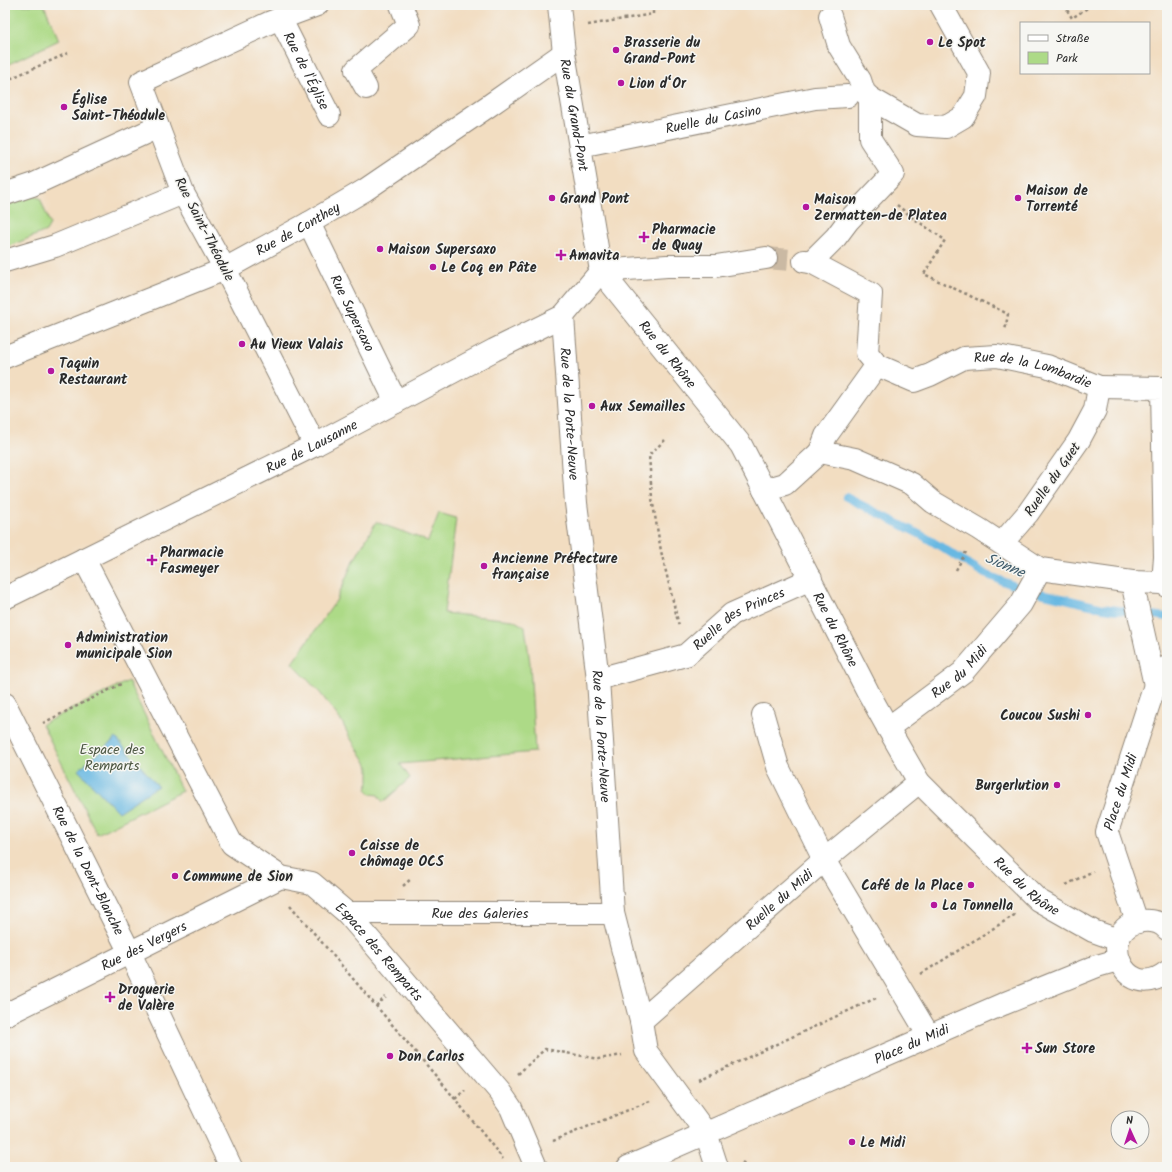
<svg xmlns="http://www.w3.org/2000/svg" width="1172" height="1172" font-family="Kalam,sans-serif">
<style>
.green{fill:#adda87;stroke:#6c8259}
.water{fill:#68b8e2;stroke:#4a7286}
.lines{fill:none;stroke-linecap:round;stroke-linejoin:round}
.stream{stroke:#68b8e2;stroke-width:8}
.minor-tunnel{stroke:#cab9a3;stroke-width:22;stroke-dasharray:22 11;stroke-linecap:butt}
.minor-casing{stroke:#8e8476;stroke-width:24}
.path{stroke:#8e8476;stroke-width:2.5;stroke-dasharray:3 3;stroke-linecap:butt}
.minor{stroke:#fff;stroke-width:22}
.poi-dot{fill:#b5179e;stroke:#f6f6f2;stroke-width:1.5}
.labels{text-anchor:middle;stroke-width:3;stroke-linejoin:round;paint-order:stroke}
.poi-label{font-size:14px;font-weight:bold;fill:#2b2b2b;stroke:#f6f6f2;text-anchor:start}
.street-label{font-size:14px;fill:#2b2b2b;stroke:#f6f6f2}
.park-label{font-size:14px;fill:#4c5742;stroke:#f6f6f2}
.water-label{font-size:15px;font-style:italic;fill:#405c6b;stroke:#f6f6f2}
</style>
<rect width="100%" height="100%" fill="#f6f6f2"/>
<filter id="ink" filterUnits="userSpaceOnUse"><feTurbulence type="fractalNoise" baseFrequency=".025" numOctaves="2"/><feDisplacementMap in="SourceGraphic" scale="8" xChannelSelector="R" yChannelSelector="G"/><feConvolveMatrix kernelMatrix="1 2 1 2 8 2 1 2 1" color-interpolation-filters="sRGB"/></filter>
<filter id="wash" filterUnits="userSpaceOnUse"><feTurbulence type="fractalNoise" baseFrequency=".012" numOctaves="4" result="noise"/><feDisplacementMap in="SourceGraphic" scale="16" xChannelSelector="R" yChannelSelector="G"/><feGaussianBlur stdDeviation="0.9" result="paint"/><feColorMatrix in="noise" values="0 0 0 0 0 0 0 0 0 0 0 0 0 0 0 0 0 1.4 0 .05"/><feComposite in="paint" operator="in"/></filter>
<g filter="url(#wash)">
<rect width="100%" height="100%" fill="#f2ddc1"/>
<g class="green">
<polygon points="5,5 44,5 59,40 5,66"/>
<polygon points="32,196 40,198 50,224 46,231 5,248 5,206"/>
<polygon points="439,513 456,518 444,613 513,620 525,627 530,663 535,752 400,764 410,778 383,802 378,795 371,794 366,789 369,782 369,768 364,759 349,736 342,722 321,694 292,663 336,601 352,564 376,522 428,541"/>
<polygon points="128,681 182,791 97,834 42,724"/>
</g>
<polygon class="water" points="116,738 158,786 118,812 78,770"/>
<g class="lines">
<polyline class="stream" points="846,497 925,537 985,574 1020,588 1103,608 1167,617"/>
</g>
</g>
<g filter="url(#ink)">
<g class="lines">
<polyline class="minor-tunnel" points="766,258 804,261"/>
<g class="minor-casing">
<g id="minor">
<path id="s1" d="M559 5 564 53 601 271 741 445 868 692 888 728 919 782 977 840 1038 900 1093 931 1118 940"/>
<polyline points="830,16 839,46 860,80 864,92 870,98 917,125 946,127 963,117 976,96 979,73 941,5"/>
<path id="s2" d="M280 18 329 115"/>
<polyline points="366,88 356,70 409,25 401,5"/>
<path id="s3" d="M580 146 815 98 848 96"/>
<polyline points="5,194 32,185 158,127"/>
<path id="s4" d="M309 223 396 402"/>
<polyline points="5,261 55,246 183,193"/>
<path id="s5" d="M804 261 811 262 871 294 867 353 877 365 914 381 930 375 964 358 997 356 1047 366 1099 387 1095 410 1079 440 1028 513 1002 543"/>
<polyline points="811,262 836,237 848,221 893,174 870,139 870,98"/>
<polyline points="601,271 667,266 716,266 766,258"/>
<path id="s6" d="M563 316 576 503 598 679 613 913 641 1021 646 1051 706 1133 717 1167"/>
<path id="s7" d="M5 357 225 269 309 223 365 190 490 105 564 53"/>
<polyline points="877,365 826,436 820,452 855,459 912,484 933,502 979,529 1040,569 1132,582 1163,583 1167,586"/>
<polyline points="1099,387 1162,388 1165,557 1163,583"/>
<polyline points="315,445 225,269 183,193 141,82 271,22 317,5"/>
<polyline points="764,490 785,484 820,452"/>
<path id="s8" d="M84 559 232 844 281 877 312 883 347 913 500 1092 511 1108 536 1167"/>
<polyline points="1132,582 1155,685"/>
<path id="s9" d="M5 598 315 445 494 350 563 316 601 271"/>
<path id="s10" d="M598 679 686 655 732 614 811 579"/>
<path id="s11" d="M5 704 130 953 231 1167"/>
<polyline points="763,715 778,767 824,860 929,1036"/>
<path id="s12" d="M888 728 963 672 1021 604 1040 569"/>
<path id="s13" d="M347 913H613"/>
<path id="s14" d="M1137 922 1107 832 1155 685 1167 667"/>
<path d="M1167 929C1161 922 1151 920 1142 921 1094 928 1123 1006 1167 972"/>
<path id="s15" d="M5 1015 281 877"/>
<path id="s16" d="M641 1021 824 860 919 782"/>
<path id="s17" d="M628 1167 1003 1004 1097 966 1118 960"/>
</g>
</g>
<g class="path">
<polyline points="1064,5 1072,18 1092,5"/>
<polyline points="588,25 653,14 653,5"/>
<polyline points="5,81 68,53"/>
<polyline points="897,205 913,218 945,240 924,274 1008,314 1005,331"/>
<polyline points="665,440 649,455 652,498 661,551 679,626"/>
<polyline points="956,570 966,552"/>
<polyline points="43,723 121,684"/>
<polyline points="1066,885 1093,871"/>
<polyline points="403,886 412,878"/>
<polyline points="290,905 447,1089 503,1159"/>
<polyline points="921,974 1016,914"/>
<polyline points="376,1006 386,997"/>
<polyline points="518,1074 545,1049 598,1059 622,1055"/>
<polyline points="699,1080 876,998"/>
<polyline points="455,1099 465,1090"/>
<polyline points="553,1141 650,1101"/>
<polyline points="742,1162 748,1167"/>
</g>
<use href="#minor" class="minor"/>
</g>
</g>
<g class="poi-dot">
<circle cx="930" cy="42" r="4"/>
<circle cx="616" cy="50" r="4"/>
<circle cx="621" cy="83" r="4"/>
<circle cx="64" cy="107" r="4"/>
<circle cx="552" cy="198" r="4"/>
<circle cx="1018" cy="198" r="4"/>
<circle cx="806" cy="207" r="4"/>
<path d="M642 231h4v4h4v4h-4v4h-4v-4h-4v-4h4z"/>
<circle cx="380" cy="249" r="4"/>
<path d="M559 249h4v4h4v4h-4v4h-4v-4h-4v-4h4z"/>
<circle cx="433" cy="267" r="4"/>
<circle cx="242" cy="344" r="4"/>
<circle cx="51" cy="371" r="4"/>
<circle cx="592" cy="406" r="4"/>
<path d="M150 554h4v4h4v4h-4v4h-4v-4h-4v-4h4z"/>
<circle cx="484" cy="566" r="4"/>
<circle cx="68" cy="645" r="4"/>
<circle cx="1088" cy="715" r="4"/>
<circle cx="1057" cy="785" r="4"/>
<circle cx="352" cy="853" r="4"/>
<circle cx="175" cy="876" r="4"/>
<circle cx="971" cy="885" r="4"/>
<circle cx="934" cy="905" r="4"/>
<path d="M108 991h4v4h4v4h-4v4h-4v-4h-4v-4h4z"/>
<path d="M1025 1042h4v4h4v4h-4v4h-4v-4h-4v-4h4z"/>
<circle cx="390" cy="1056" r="4"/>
<circle cx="852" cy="1142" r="4"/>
</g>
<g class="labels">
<g class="poi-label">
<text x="624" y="47">Brasserie du<tspan x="624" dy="16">Grand-Pont</tspan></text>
<text x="938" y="47">Le Spot</text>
<text x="629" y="88">Lion d‘Or</text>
<text x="72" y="104">Église<tspan x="72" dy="16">Saint-Théodule</tspan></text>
<text x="1026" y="195">Maison de<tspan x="1026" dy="16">Torrenté</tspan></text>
<text x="560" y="203">Grand Pont</text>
<text x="814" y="204">Maison<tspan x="814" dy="16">Zermatten-de Platea</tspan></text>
<text x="652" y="234">Pharmacie<tspan x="652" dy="16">de Quay</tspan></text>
<text x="388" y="254">Maison Supersaxo</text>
<text x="569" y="260">Amavita</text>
<text x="441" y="272">Le Coq en Pâte</text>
<text x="250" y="349">Au Vieux Valais</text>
<text x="59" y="368">Taquin<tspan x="59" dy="16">Restaurant</tspan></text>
<text x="600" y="411">Aux Semailles</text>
<text x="160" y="557">Pharmacie<tspan x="160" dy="16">Fasmeyer</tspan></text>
<text x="492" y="563">Ancienne Préfecture<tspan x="492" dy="16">française</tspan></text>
<text x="76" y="642">Administration<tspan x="76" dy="16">municipale Sion</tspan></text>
<text x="1080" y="720" text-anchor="end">Coucou Sushi</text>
<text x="1049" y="790" text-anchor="end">Burgerlution</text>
<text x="360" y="850">Caisse de<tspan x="360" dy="16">chômage OCS</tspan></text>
<text x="183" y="881">Commune de Sion</text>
<text x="963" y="890" text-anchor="end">Café de la Place</text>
<text x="942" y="910">La Tonnella</text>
<text x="118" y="994">Droguerie<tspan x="118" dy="16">de Valère</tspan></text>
<text x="1035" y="1053">Sun Store</text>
<text x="398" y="1061">Don Carlos</text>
<text x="860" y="1147">Le Midi</text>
</g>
<g class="street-label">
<text dy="5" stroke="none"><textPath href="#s2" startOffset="59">Rue de l'Église</textPath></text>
<text dy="5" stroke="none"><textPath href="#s1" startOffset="111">Rue du Grand-Pont</textPath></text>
<text dy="5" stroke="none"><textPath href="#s3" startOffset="136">Ruelle du Casino</textPath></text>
<text dy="5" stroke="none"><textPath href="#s7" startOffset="320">Rue de Conthey</textPath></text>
<text transform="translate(205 229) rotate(63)" y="5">Rue Saint-Théodule</text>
<text dy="5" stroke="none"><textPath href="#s4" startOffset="100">Rue Supersaxo</textPath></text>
<text dy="5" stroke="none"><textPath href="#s1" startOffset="376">Rue du Rhône</textPath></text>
<text dy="5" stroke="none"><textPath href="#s5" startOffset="316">Rue de la Lombardie</textPath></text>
<text dy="5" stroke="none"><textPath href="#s6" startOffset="98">Rue de la Porte-Neuve</textPath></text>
<text dy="5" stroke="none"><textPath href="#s9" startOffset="342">Rue de Lausanne</textPath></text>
<text transform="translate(1052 479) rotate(-55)" y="5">Ruelle du Guet</text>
<text dy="5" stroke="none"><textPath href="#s10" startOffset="156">Ruelle des Princes</textPath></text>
<text dy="5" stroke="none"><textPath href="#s1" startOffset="700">Rue du Rhône</textPath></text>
<text dy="5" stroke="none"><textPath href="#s12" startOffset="91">Rue du Midi</textPath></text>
<text dy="5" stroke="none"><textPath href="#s6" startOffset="422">Rue de la Porte-Neuve</textPath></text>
<text dy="5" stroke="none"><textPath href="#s14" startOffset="137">Place du Midi</textPath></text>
<text dy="5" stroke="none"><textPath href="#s11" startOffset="186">Rue de la Dent-Blanche</textPath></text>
<text dy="5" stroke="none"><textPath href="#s1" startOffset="1024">Rue du Rhône</textPath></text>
<text dy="5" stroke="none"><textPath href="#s16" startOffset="184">Ruelle du Midi</textPath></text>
<text dy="5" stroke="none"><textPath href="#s13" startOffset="133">Rue des Galeries</textPath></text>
<text dy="5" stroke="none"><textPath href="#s15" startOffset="155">Rue des Vergers</textPath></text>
<text dy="5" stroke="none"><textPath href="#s8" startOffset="508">Espace des Remparts</textPath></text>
<text dy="5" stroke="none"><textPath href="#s17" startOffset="309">Place du Midi</textPath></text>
</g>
<g class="park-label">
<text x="112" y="754">Espace des<tspan x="112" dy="16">Remparts</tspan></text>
</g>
<g class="water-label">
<text transform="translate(1005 565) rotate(23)" y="5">Sionne</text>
</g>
</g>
<rect width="1172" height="1172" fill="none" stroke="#f6f6f2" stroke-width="20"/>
<rect x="1020" y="22" width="130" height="52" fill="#f6f6f2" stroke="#a5a5a2"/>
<rect x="1028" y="35" width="20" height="6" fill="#ffffff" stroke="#a5a5a2"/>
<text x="1056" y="42" font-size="12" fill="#2b2b2b">Straße</text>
<rect x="1028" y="52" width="20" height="12" fill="#adda87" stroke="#a5a5a2"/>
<text x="1056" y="62" font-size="12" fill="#2b2b2b">Park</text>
<g transform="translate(1130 1130) rotate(357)"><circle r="19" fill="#f6f6f2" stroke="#a5a5a2"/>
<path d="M0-3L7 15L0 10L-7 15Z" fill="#b5179e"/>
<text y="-6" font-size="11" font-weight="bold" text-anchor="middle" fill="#2b2b2b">N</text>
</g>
</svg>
